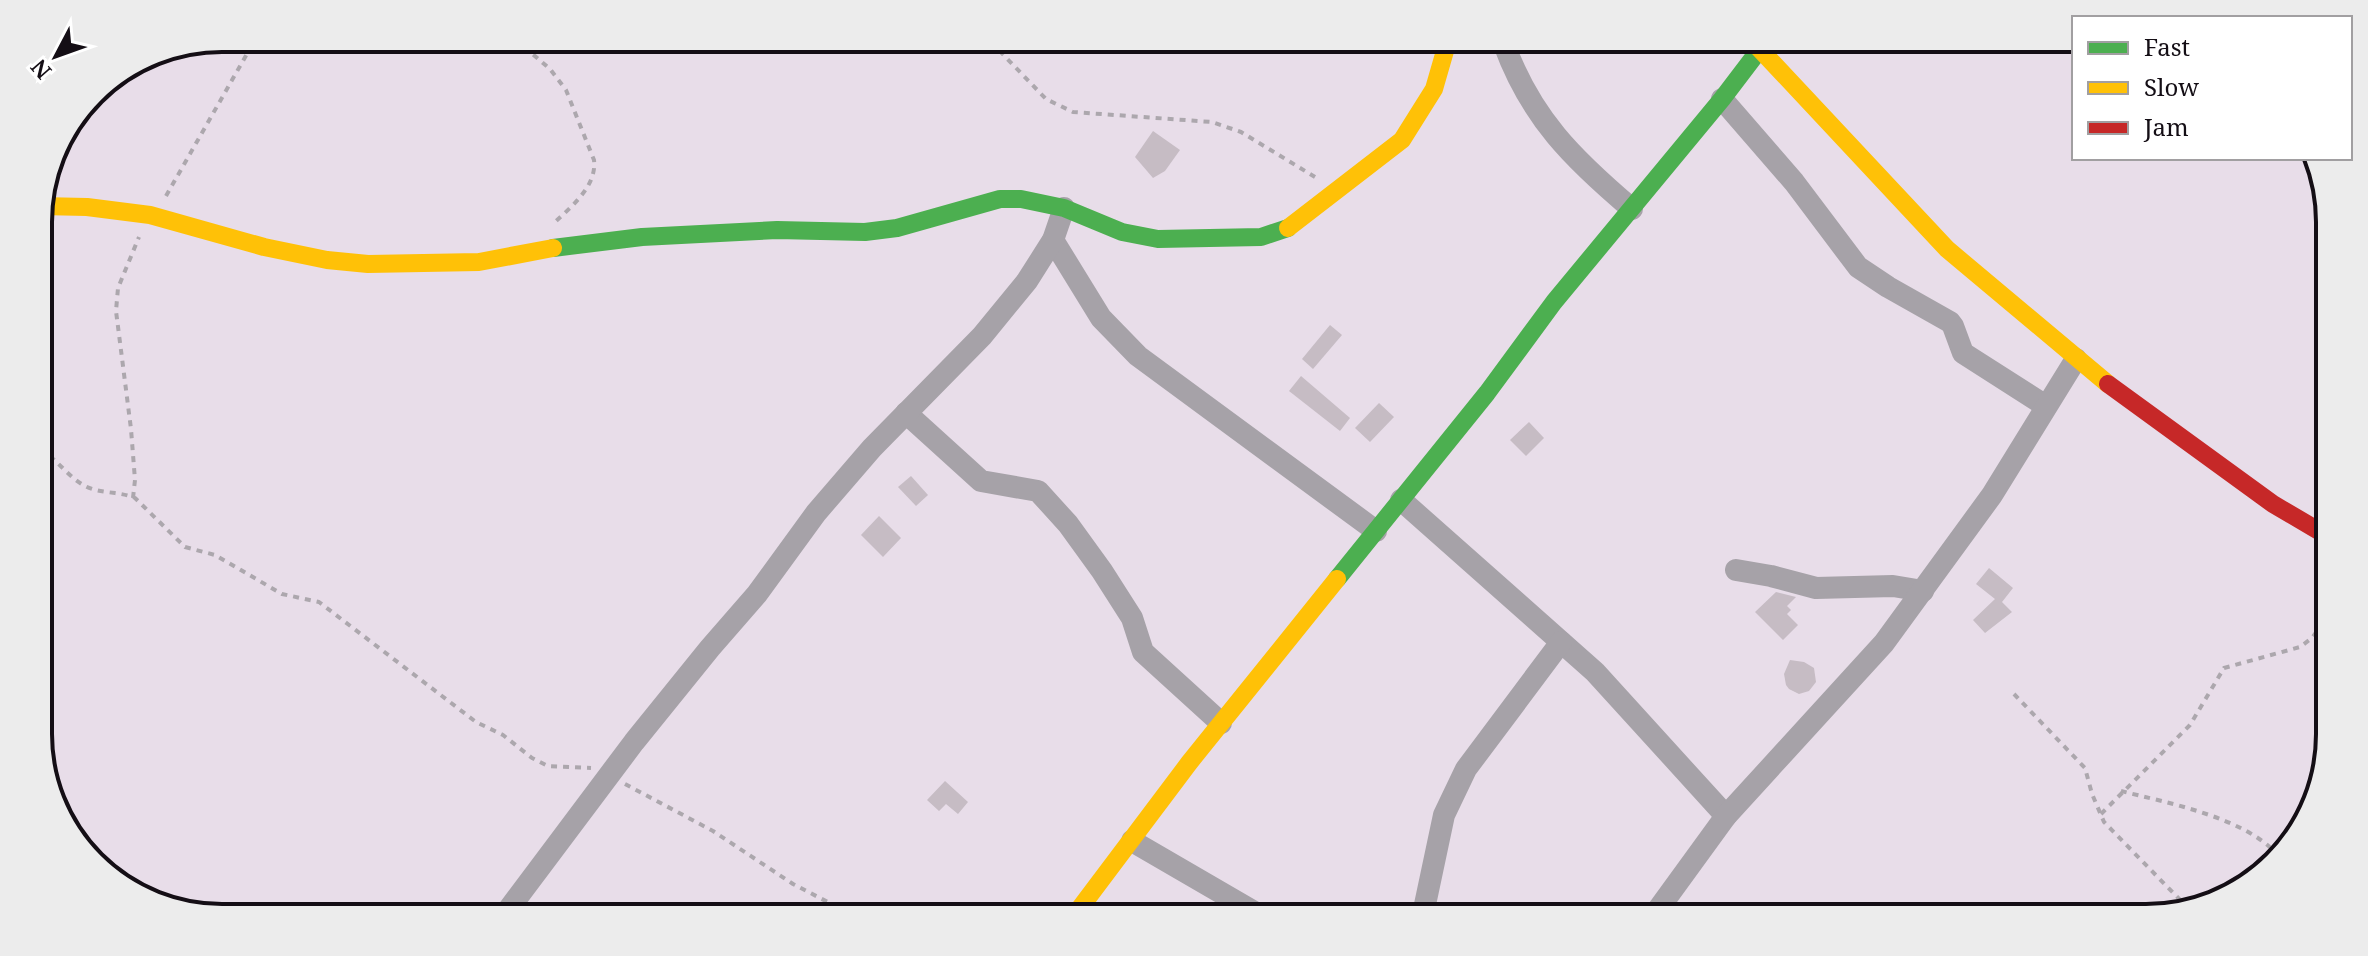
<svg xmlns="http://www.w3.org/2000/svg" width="2368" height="956" font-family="'Noto Serif',serif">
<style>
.building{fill:#c6bcc4}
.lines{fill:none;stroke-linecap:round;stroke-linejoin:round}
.path{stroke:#aca7ad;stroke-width:4;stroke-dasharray:6 6;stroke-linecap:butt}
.street{stroke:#a6a2a8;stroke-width:22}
.fast{stroke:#4caf50;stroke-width:18}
.slow{stroke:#ffc107;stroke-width:18}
.jam{stroke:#c62828;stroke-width:18}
.rim{fill:none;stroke:#140e15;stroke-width:4}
</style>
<rect width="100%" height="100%" fill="#e8dde9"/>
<g class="building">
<polygon points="1153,131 1180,150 1165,171 1153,178 1135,157"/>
<polygon points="1330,325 1342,335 1313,369 1302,359"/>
<polygon points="1301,376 1350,418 1340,431 1289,391"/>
<polygon points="1379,403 1394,417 1370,442 1355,428"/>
<polygon points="1529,422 1544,438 1526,456 1510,440"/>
<polygon points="911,476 928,495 916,506 898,487"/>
<polygon points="879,516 901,538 883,557 861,535"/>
<polygon points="1989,568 2013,588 2002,602 2012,612 1985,633 1973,620 1995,599 1976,584"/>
<polygon points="1776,592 1796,597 1787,606 1791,610 1787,614 1798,625 1783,640 1755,612"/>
<polygon points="1790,660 1804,662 1814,668 1816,682 1809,691 1799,694 1789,689 1786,685 1784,674"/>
<polygon points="945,781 968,802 958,814 946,804 939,811 927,800"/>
</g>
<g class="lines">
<g class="path">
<path d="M515 39 550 69 566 90 594 160C597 186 572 206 554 223"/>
<polyline points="991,42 1046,99 1073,112 1212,122 1241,132 1315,177"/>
<polyline points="166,196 256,38"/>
<path d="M40 449C57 459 68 477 85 486 100 494 119 491 135 498L185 547 215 555 282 594 319 602 476 722 503 735 532 758 548 766 591 768"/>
<polyline points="133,498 135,480 131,429 116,311 118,288 139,237"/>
<polyline points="2014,694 2085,768 2092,794 2104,822 2187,907"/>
<polyline points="625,784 713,831 793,884 845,911"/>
<path d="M2121 791C2168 803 2243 817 2277 854"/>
<polyline points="2101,814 2190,725 2224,668 2300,647 2312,638 2322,624"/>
</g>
<g class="street">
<path d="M1504 44C1531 118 1573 159 1632 209"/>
<polyline points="1722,99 1794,182 1858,267 1888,287 1950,322 1953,326 1963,353 2046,406"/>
<polyline points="1053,240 1101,318 1138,356 1376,531"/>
<polyline points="906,413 981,481 1038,491 1068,524 1102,571 1132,618 1143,652 1221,723"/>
<polyline points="1401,500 1595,672 1726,816"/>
<polyline points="1736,570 1771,576 1816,588 1893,586 1923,591"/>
<polyline points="1132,841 1256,913"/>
<polyline points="508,910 634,742 710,648 757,594 816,513 872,448 982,336 1027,281 1053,240 1064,208"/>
<polyline points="1423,914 1444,815 1466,769 1561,642"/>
<polyline points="1654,915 1726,816 1884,643 1992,495 2076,359"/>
</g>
<g class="fast">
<polyline points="553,248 642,237 777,230 865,232 897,228 1000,199 1021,199 1064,208 1122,232 1158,239 1261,237 1288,228"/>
<polyline points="1337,579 1487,393 1554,302 1722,99 1760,49"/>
</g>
<g class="slow">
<polyline points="1757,46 1947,249 2108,384"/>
<polyline points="40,206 87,207 150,215 264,247 327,260 368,264 479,262 553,248"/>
<polyline points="1288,228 1402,140 1434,89 1447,44"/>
<polyline points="1077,912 1189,763 1337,579"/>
</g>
<polyline class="jam" points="2108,384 2273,504 2324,534"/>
</g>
<path d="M0 0H2368V956H0ZM222 52H2146A170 170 0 0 1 2316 222V734A170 170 0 0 1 2146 904H222A170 170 0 0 1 52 734V222A170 170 0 0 1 222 52Z" fill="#ececec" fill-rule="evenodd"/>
<path class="rim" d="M222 52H2146A170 170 0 0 1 2316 222V734A170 170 0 0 1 2146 904H222A170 170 0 0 1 52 734V222A170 170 0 0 1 222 52Z"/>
<rect x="2072" y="16" width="280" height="144" fill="#ffffff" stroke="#a19fa1" stroke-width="2"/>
<rect x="2088" y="42" width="40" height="12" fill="#4caf50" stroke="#a19fa1" stroke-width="2"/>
<text x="2144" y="56" font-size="24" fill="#140e15">Fast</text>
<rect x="2088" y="82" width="40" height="12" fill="#ffc107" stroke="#a19fa1" stroke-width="2"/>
<text x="2144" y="96" font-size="24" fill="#140e15">Slow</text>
<rect x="2088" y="122" width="40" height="12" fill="#c62828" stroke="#a19fa1" stroke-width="2"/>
<text x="2144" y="136" font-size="24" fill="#140e15">Jam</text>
<g transform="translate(56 56) rotate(229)" stroke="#ffffff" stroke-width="6" paint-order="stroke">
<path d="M0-6L14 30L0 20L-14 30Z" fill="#140e15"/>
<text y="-12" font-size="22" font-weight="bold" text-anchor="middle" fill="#140e15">N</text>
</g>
</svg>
